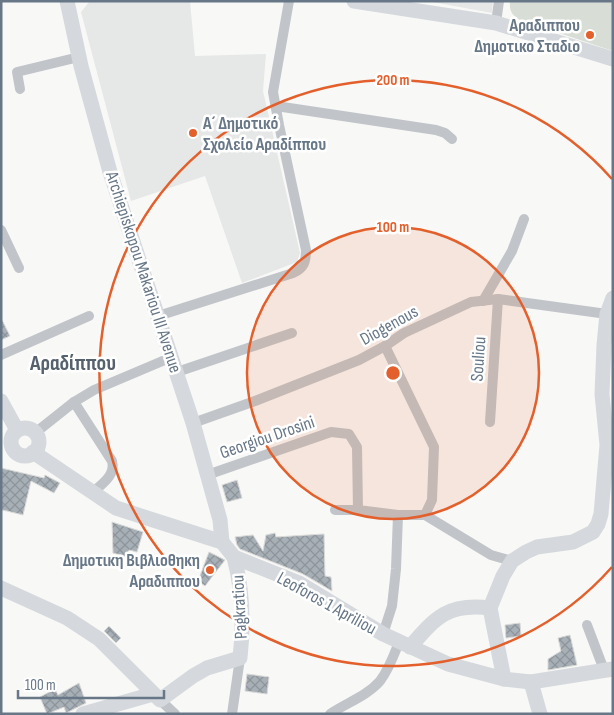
<svg xmlns="http://www.w3.org/2000/svg" width="614" height="715" font-family="'Sofia Sans Condensed',sans-serif">
<style>
.built{fill:#e6e7e7}
.pitch{fill:#d8ddd5}
.building{fill:url(#building-cross-hatch);stroke:#dadad8}
.lines{fill:none;stroke-linecap:round;stroke-linejoin:round}
.street{stroke:#c1c5ca;stroke-width:10}
.secondary{stroke:#d5d9dd;stroke-width:15}
.ring{fill:none;stroke:#e35f2b;stroke-width:2.5}
.poi-dot{fill:#e35f2b;stroke:#fff;stroke-width:2}
.labels{text-anchor:middle;stroke-width:5;stroke-linejoin:round;paint-order:stroke}
.poi-label{font-size:18px;font-weight:bold;fill:#677787;stroke:#fff;text-anchor:end}
.street-label{font-size:18px;fill:#677787;stroke:#fff}
.district-label{font-size:22px;font-weight:bold;fill:#55616c;stroke:#fff}
.centre{fill:#e35f2b;stroke:#fff;stroke-width:2.5}
.ring-label{font-size:15px;text-anchor:middle;font-weight:bold;fill:#e35f2b;stroke:#fff;stroke-width:5;stroke-linejoin:round;paint-order:stroke}
</style>
<defs>
<pattern id="building-cross-hatch" width="8" height="8" patternUnits="userSpaceOnUse" patternTransform="scale(1.25)"><rect width="8" height="8" fill="#a8b0b7"/><path d="M0 0l8 8M0 8l8-8" fill="none" stroke="#8d949a"/></pattern>
</defs>
<rect width="100%" height="100%" fill="#f8f8f6"/>
<g class="built">
<polygon points="90,1 190,1 195,56 266,54 263,91 300,253 297,262 242,283 205,176 131,201 81,12"/>
<polygon points="427,1 493,1 492,13"/>
</g>
<path class="pitch" d="M510 1H613V51L520 20C512 15 509 11 510 1Z"/>
<g class="building">
<polygon points="1,318 10,336 1,340"/>
<polygon points="1,468 44,478 45,475 60,483 54,493 31,481 23,515 7,511 1,510"/>
<polygon points="237,480 242,498 227,502 222,485"/>
<polygon points="112,522 143,532 137,552 129,550 127,557 113,553"/>
<polygon points="275,533 276,537 324,534 325,576 331,577 332,591 303,574 240,549 237,545 235,537 253,535 263,551 266,535"/>
<polygon points="209,552 225,560 205,586 198,581"/>
<polygon points="520,623 521,636 506,638 505,625"/>
<polygon points="109,626 121,638 116,643 104,631"/>
<polygon points="570,635 577,665 548,670 548,659 561,651 558,638"/>
<polygon points="247,674 269,677 267,694 245,691"/>
<polygon points="79,683 86,703 66,713 64,707 47,714 40,697 55,689 58,695"/>
</g>
<g class="lines">
<g class="street">
<polyline points="496,23 499,1"/>
<polyline points="20,89 17,72 79,57"/>
<polyline points="276,106 436,130 445,133 452,139"/>
<polyline points="1,230 19,268"/>
<polyline points="483,301 512,251 524,219"/>
<path d="M158 316 293 273C304 268 306 262 306 250L279 125 273 92 289 1"/>
<polyline points="385,346 434,447 432,500 425,515"/>
<polyline points="1,355 89,316"/>
<polyline points="177,372 292,333"/>
<path d="M74 402 112 461C116 475 102 484 92 493"/>
<polyline points="490,422 498,299"/>
<polyline points="193,423 255,401 359,360 385,346 404,333 471,302 498,299 607,314"/>
<polyline points="35,433 74,402 94,390 172,357"/>
<polyline points="207,475 331,432 349,434 357,447 358,510"/>
<polyline points="335,510 358,510 398,515 425,515 491,555 512,561"/>
<polyline points="587,625 604,670"/>
<polyline points="383,634 392,606 396,569 398,515"/>
<polyline points="160,700 175,714"/>
<polyline points="232,714 240,658"/>
<path d="M330 714C346 703 367 696 380 681 389 669 394 655 399 642"/>
</g>
<g class="secondary">
<polyline points="67,1 81,66 110,172 193,423 220,520 222,542"/>
<polyline points="354,1 496,23 613,59"/>
<polyline points="1,401 17,430"/>
<circle cx="25" cy="442" r="14"/>
<polyline points="33,452 116,508 222,542 234,557 299,583 383,634 448,664 504,679 531,682 613,669"/>
<path d="M1 588 67 618 99 639 160 700 193 676 207 668 240 658C244 623 243 591 234 557"/>
<path d="M410 647C436 617 448 603 490 608"/>
<polyline points="504,679 490,608 503,576 512,561 526,552 537,547 573,542 593,532 598,524 601,514 607,445 602,394 604,345 607,314 613,298"/>
<polyline points="531,682 540,714"/>
<polyline points="83,714 153,694"/>
</g>
</g>
<circle cx="393" cy="373" r="146" fill="#e35f2b" fill-opacity=".12"/>
<g class="ring">
<circle cx="393" cy="373" r="146"/>
<path d="M612 567A293 293 0 1 1 612 179"/>
</g>
<g class="poi-dot">
<circle cx="590" cy="35" r="5"/>
<circle cx="193" cy="133" r="5"/>
<circle cx="210" cy="570" r="5"/>
</g>
<g class="labels">
<g class="poi-label">
<text x="580" y="31">Αραδιππου<tspan x="580" dy="21">Δημοτικο Σταδιο</tspan></text>
<text x="203" y="129" text-anchor="start">Α´ Δημοτικό<tspan x="203" dy="21">Σχολείο Αραδίππου</tspan></text>
<text x="200" y="566">Δημοτικη Βιβλιοθηκη<tspan x="200" dy="21">Αραδιππου</tspan></text>
</g>
<g class="street-label">
<text transform="translate(144 272) rotate(72)" y="6">Archiepiskopou Makariou III Avenue</text>
<text transform="translate(389 325) rotate(-29)" y="6">Diogenous</text>
<text transform="translate(478 359) rotate(-86)" y="6">Souliou</text>
<text transform="translate(267 437) rotate(-19)" y="6">Georgiou Drosini</text>
<text transform="translate(327 603) rotate(29)" y="6">Leoforos 1 Apriliou</text>
<text transform="translate(239 607) rotate(-93)" y="6">Pagkratiou</text>
</g>
<g class="district-label">
<text x="73" y="370">Αραδίππου</text>
</g>
</g>
<circle cx="393" cy="373" r="8" class="centre"/>
<g class="ring-label">
<text x="393" y="85">200 m</text>
<text x="393" y="232">100 m</text>
</g>
<rect width="614" height="715" fill="none" stroke="#677787" stroke-width="5"/>
<path d="M18 690v8h146v-8" fill="none" stroke="#677787" stroke-width="2.5"/>
<text x="25" y="690" font-size="15" fill="#677787" stroke="#ffffff" stroke-width="4" paint-order="stroke">100 m</text>
</svg>
